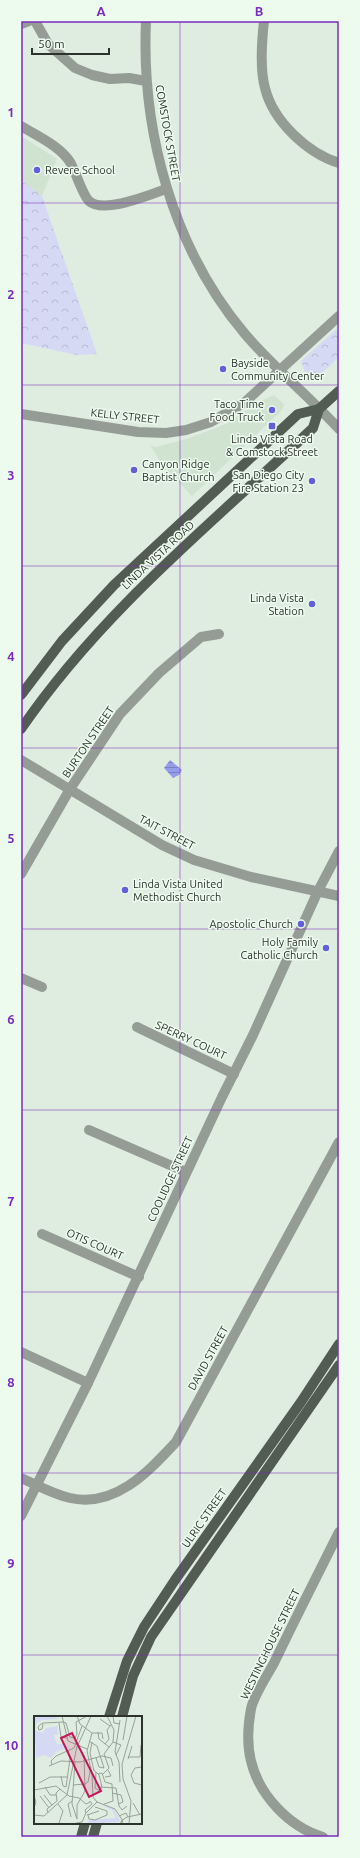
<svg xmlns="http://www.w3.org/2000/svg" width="360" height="1858" font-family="Ubuntu,sans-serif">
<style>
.built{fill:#cfe3d0}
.park{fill:url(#park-crowns)}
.water{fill:url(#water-rules)}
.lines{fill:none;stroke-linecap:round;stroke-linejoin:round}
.minor{stroke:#959c96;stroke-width:10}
.major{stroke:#525c53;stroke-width:10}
.grid{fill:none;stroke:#7b2cbf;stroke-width:1;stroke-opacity:0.55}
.poi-dot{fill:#625fd8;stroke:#ecfbed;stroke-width:1.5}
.labels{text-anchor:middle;stroke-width:3;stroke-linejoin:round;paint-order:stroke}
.street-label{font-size:11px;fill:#2c322c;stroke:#ecfbed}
.poi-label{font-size:11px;fill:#2c322c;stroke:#ecfbed;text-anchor:end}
.inset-road{fill:none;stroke:#97a298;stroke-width:1}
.view{fill:#c2185b;fill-opacity:0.15;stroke:#c2185b;stroke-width:2}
.inset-edge{fill:none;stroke:#2c322c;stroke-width:2}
.neatline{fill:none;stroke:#7b2cbf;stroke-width:1.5}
.grid-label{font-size:13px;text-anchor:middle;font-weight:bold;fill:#7b2cbf}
</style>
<defs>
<pattern id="park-crowns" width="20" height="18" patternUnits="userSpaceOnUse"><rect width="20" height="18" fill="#d6d9f4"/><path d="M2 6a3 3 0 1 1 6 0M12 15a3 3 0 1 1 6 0" fill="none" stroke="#b8bbd1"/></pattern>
<pattern id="water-rules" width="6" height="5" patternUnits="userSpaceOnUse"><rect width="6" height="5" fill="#969cec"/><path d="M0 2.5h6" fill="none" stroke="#7b80bf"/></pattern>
</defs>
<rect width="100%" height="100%" fill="#dfede0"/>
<g class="built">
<polygon points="21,136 57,159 42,196 21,180"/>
<polygon points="274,395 284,404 282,410 192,496 163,466 150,445 156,447 189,438 226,424 256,403"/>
</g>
<g class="park">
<polygon points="21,180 42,196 97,354 77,355 21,343"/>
<polygon points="339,327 339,357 318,377 305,372 301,361"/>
</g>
<polygon class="water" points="170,760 182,770 179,775 173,778 164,768"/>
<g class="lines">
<g class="minor">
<polyline points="35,21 48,44 75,68 92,75 110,79 129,78 146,81"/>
<path d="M146 21C141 131 173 249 245 334 274 368 309 396 339 429"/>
<path d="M264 21C262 39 260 70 265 88 273 121 307 153 339 163"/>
<polyline points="21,24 29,21"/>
<path d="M21 126C37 136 60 146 70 162 76 172 82 194 89 201 103 214 150 195 166 189"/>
<polyline points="21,414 138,432 166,433 186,430 211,422 244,403 339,316"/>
<polyline points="21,760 162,845 194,860 251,877 339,896"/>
<polyline points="21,874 70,789 120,714 159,673 201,637 219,634"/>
<polyline points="21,978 42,987"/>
<polyline points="137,1027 234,1074"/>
<polyline points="89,1130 186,1172"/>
<polyline points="42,1234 139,1277"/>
<polyline points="21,1352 88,1383"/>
<path d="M21 1478C37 1485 53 1494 70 1498 115 1508 148 1472 176 1442L339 1142"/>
<polyline points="21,1516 88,1383 222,1097 253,1035 318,891 339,851"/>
<path d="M323 1837C289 1827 259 1795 251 1761 247 1745 248 1725 251 1709 253 1697 268 1674 274 1663 295 1619 317 1576 339 1532"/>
</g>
<g class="major">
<polyline points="21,695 62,641 114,585 298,414 319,409"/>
<path d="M21 729C101 612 211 524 313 428L319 409 339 391"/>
<polyline points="109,1717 127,1661 144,1627 175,1580 301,1402 339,1344"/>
<polyline points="122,1717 133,1676 151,1637 339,1365"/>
<polyline points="81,1837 85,1823"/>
<polyline points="93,1837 97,1823"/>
</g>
</g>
<path class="grid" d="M180 21V1837M21 203H339M21 385H339M21 566H339M21 748H339M21 929H339M21 1110H339M21 1292H339M21 1473H339M21 1655H339"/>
<g class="poi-dot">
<circle cx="37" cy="170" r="4"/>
<circle cx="223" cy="369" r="4"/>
<circle cx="272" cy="410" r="4"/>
<rect x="268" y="422" width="8" height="8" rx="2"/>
<circle cx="134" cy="470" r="4"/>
<circle cx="312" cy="481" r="4"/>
<circle cx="312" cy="604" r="4"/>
<circle cx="125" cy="890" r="4"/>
<circle cx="301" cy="924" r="4"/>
<circle cx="326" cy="948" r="4"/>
</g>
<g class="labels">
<g class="street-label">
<text transform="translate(168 133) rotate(80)" y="4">COMSTOCK STREET</text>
<text transform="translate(125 416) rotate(6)" y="4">KELLY STREET</text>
<text transform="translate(158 555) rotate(-43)" y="4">LINDA VISTA ROAD</text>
<text transform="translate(88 742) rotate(-56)" y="4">BURTON STREET</text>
<text transform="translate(167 832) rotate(28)" y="4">TAIT STREET</text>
<text transform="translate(191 1040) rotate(25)" y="4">SPERRY COURT</text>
<text transform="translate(170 1179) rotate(-65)" y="4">COOLIDGE STREET</text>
<text transform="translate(95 1244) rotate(24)" y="4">OTIS COURT</text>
<text transform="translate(208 1358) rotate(-61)" y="4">DAVID STREET</text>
<text transform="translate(204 1518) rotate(-55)" y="4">ULRIC STREET</text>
<text transform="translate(270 1644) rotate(-64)" y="4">WESTINGHOUSE STREET</text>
</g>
<g class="poi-label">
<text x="45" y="174" text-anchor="start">Revere School</text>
<text x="231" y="367" text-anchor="start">Bayside<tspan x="231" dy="13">Community Center</tspan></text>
<text x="264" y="408">Taco Time<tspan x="264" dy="13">Food Truck</tspan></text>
<text x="272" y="443" text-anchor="middle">Linda Vista Road<tspan x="272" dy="13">&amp; Comstock Street</tspan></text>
<text x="142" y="468" text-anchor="start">Canyon Ridge<tspan x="142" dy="13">Baptist Church</tspan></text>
<text x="304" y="479">San Diego City<tspan x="304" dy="13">Fire Station 23</tspan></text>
<text x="304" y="602">Linda Vista<tspan x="304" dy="13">Station</tspan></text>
<text x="133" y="888" text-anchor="start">Linda Vista United<tspan x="133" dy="13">Methodist Church</tspan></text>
<text x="293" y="928">Apostolic Church</text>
<text x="318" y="946">Holy Family<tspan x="318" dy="13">Catholic Church</tspan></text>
</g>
</g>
<g transform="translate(34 1716)">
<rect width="108" height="108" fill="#dfede0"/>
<path d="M65 88 79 92 86 104 85 106 53 108 55 104 82 102 78 94Z" fill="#d6d9f4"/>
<path d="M0 0H19L25 3 8 4 2 7 1 14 9 17 12 12 23 10 24 18 20 19 23 28H31L35 32 23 35 17 42 10 39 2 42Z" fill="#d6d9f4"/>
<path class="inset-road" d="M28 0 34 25 53 33M43 0 46 8 58 17 53 35 58 58 59 81 63 86 81 93 89 105 85 108M79 0 80 7 86 8M66 3 76 10M25 7 27 21 33 22M9 8 8 13 5 14 4 11 7 8 9 7H10L29 6 32 7 36 21 41 22 43 18 42 6 53 0M64 16 65 23 75 31M58 17H68L69 23M89 24 93 0M55 25 63 30 70 52M58 26 56 37 60 55M79 26 87 29 82 39M71 28 75 23 73 14 77 9M43 31 57 0M94 41H106L107 29M62 42 65 51 70 52M94 43 98 30M41 46 38 88 43 103M18 49 17 45 22 40 40 32 48 10M15 50 27 45 46 46 68 40 77 42 79 50M108 51 101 52 97 59 100 67 108 69M60 54 65 59 68 71 66 75 61 72 62 56M64 58 68 57 71 66 78 68 79 85 70 88M69 58 75 52 70 38 79 26 80 14 73 0M27 60 29 70 32 71 36 43 34 35M71 61 77 60 74 54M86 66 85 46 81 36 86 4M5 67 16 61H34M51 68 54 66 57 51M39 69 51 68M11 71 16 79H22M66 71 82 72 85 90 88 94 93 90M0 74 22 70 35 80 45 82 52 88 56 86M78 77 87 79 89 86 84 88M10 79 18 89M0 80 2 86 0 92M6 80 15 92M99 87 106 99M24 88 29 95 25 107M14 97 13 93 23 85 22 77 26 73M52 97 51 94 58 88 56 85M0 99 10 100 33 79 43 30M53 99 65 95M54 99 55 103 61 104 73 99V95L61 91M85 100 92 97 94 101M37 101 34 88 38 85M43 103V89L51 75 50 39M38 108 48 106 52 97 63 86M89 108 87 105 93 101 108 98M95 108 97 85 89 63 88 48 102 0"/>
<path class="view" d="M38 17 67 75 55 81 27 22Z"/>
<rect width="108" height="108" class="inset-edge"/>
</g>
<rect width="360" height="1858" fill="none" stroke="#ecfbed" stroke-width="44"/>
<path d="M32 48v6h77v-6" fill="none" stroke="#2c322c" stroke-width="2"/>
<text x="38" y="48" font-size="12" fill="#2c322c" stroke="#ecfbed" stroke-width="3" paint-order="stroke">50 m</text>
<rect x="22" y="22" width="316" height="1814" class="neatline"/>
<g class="grid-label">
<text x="101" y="16">A</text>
<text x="259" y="16">B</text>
<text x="11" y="117">1</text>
<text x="11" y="299">2</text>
<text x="11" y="480">3</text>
<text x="11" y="661">4</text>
<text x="11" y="843">5</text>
<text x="11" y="1024">6</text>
<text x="11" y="1206">7</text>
<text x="11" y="1387">8</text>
<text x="11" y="1568">9</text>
<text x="11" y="1750">10</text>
</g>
</svg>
